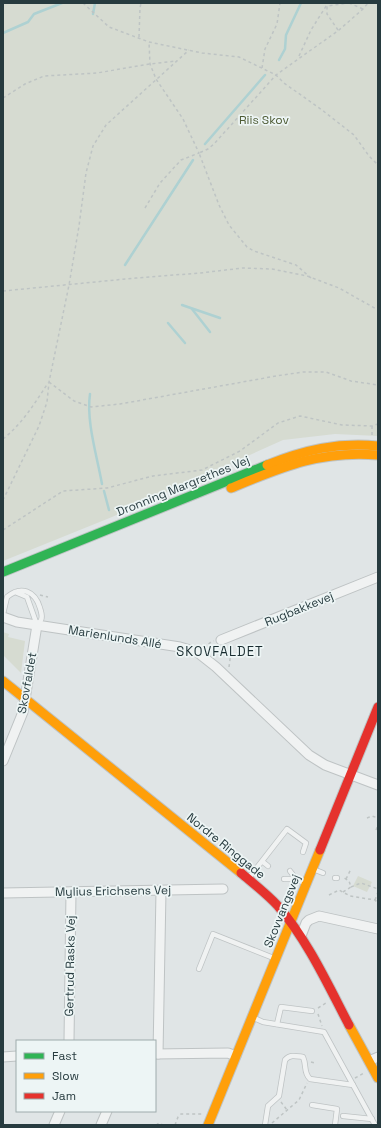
<svg xmlns="http://www.w3.org/2000/svg" width="381" height="1128" font-family="'Space Grotesk',sans-serif">
<style>
.green{fill:#d6dbd1}
.lines{fill:none;stroke-linecap:round;stroke-linejoin:round}
.stream{stroke:#aed1d2;stroke-width:2.5}
.lane-casing{stroke:#bec3c4;stroke-width:6}
.street-casing{stroke:#bec3c4;stroke-width:11}
.fast-casing{stroke:#bec3c4;stroke-width:11}
.slow-casing{stroke:#bec3c4;stroke-width:11}
.jam-casing{stroke:#bec3c4;stroke-width:11}
.path{stroke:#bec4c4;stroke-width:1.5;stroke-dasharray:3 3;stroke-linecap:butt}
.lane{stroke:#f0f2f2;stroke-width:4.5}
.street{stroke:#f0f2f2;stroke-width:9}
.fast{stroke:#30b455;stroke-width:9}
.slow{stroke:#ff9f0a;stroke-width:9}
.jam{stroke:#e5322d;stroke-width:9}
.labels{text-anchor:middle;stroke-width:3.5;stroke-linejoin:round;paint-order:stroke}
.park-label{font-size:12px;fill:#4e5b34;stroke:#edf5f5}
.street-label{font-size:12px;fill:#273b3f;stroke:#edf5f5}
.neighbourhood-label{font-size:13px;letter-spacing:1px;fill:#192c30;stroke:#edf5f5}
</style>
<rect width="100%" height="100%" fill="#e0e5e6"/>
<g class="green">
<polygon points="3,3 378,3 378,436 335,434 283,440 112,517 3,561"/>
<polygon points="3,632 9,634 8,637 25,641 21,673 3,655"/>
<polygon points="358,876 372,882 367,892 353,886"/>
</g>
<g class="lines">
<g class="stream">
<polyline points="93,14 95,3"/>
<polyline points="3,33 28,22 34,14 62,3"/>
<polyline points="279,60 285,49 286,35 301,3"/>
<polyline points="205,144 265,75"/>
<polyline points="125,265 193,160"/>
<polyline points="182,305 220,318"/>
<polyline points="192,309 210,332"/>
<polyline points="168,323 185,343"/>
<path d="M90 394C86 421 97 456 102 484"/>
<polyline points="104,491 109,510"/>
</g>
<g class="lane-casing">
<g id="lane">
<path d="M3 614 7 597C21 585 35 591 40 608 41 612 43 616 41 620 40 622 38 624 37 625L27 597 15 592"/>
<polyline points="263,862 268,866"/>
<polyline points="313,869 323,873"/>
<polyline points="290,871 296,879 306,884"/>
<polyline points="335,878 337,878"/>
<polyline points="248,879 287,829 306,843 303,852"/>
<polyline points="284,879 296,879"/>
<polyline points="199,969 213,934 276,959"/>
<polyline points="252,1017 263,1022 324,1032 375,1125"/>
<polyline points="277,1024 281,1007 312,1011"/>
<polyline points="312,1105 337,1109 335,1125"/>
<polyline points="343,1116 372,1119"/>
<path d="M265 1125 268 1106 279 1096 285 1060C290 1054 296 1056 303 1057 307 1066 303 1072 310 1079L353 1085"/>
</g>
</g>
<g class="street-casing">
<g id="street">
<polyline points="3,617 17,622 180,647 197,652 216,667 309,755 325,765 378,785"/>
<polyline points="221,640 378,577"/>
<polyline points="3,761 23,712 37,625"/>
<polyline points="3,893 223,889"/>
<polyline points="301,936 306,923 309,920 319,916 378,929"/>
<polyline points="69,1041 71,892"/>
<polyline points="155,1054 228,1053 236,1056"/>
<polyline points="158,1054 161,891"/>
<polyline points="3,1057 17,1056"/>
<polyline points="369,1061 378,1057"/>
<polyline points="54,1125 60,1111"/>
<polyline points="101,1125 107,1111"/>
</g>
</g>
<g class="fast-casing">
<polyline id="fast" points="3,572 267,465"/>
</g>
<g class="slow-casing">
<g id="slow">
<path d="M267 465C304 450 338 442 378 446"/>
<path d="M231 488C282 467 321 450 378 455"/>
<polyline points="3,681 241,873"/>
<polyline points="349,1025 378,1078"/>
<polyline points="208,1125 320,850"/>
</g>
</g>
<g class="jam-casing">
<g id="jam">
<polyline points="320,850 378,707"/>
<path d="M241 873C254 884 267 894 278 906 308 941 328 985 349 1025"/>
</g>
</g>
<g class="path">
<polyline points="83,3 109,27 149,42 202,53 239,57 276,75 284,83 322,110 354,135 369,156 378,165"/>
<polyline points="349,3 363,9"/>
<polyline points="338,30 327,14 327,6 349,3"/>
<polyline points="139,37 140,8 141,3"/>
<polyline points="299,56 311,30 328,3"/>
<polyline points="262,68 265,49 277,24 280,3"/>
<polyline points="3,98 25,84 44,76 97,73 150,64 176,61"/>
<polyline points="145,208 160,183 181,160 199,153 183,119 156,79 150,64 149,42"/>
<polyline points="311,278 296,265 254,251 247,247 229,225 219,205 199,153 208,149 214,144 276,75 339,30 363,9 368,3"/>
<polyline points="3,291 136,278 200,273 243,268 272,269 307,276 339,288 378,310"/>
<polyline points="49,382 74,401 91,407 120,404 276,376 303,372 326,372 351,381 378,385"/>
<polyline points="372,426 372,436"/>
<path d="M3 439C22 424 35 403 48 383"/>
<polyline points="3,500 39,426 47,402 49,382 69,285 79,226 86,173 93,146 106,125 189,50"/>
<polyline points="3,530 63,491 107,488 153,476 202,470 240,451 278,423 300,416 342,425 372,426 378,424"/>
<polyline points="40,595 48,597"/>
<polyline points="204,648 211,642 214,641"/>
<polyline points="229,667 232,645"/>
<polyline points="367,818 372,816 378,818"/>
<polyline points="376,830 378,825"/>
<polyline points="346,879 351,869"/>
<polyline points="351,887 361,883 378,889"/>
<polyline points="343,892 351,887 349,881 343,877"/>
<polyline points="329,895 339,890 350,896 375,900 378,903"/>
<polyline points="375,900 378,892"/>
<polyline points="318,1008 326,1003"/>
<polyline points="318,1014 322,1026"/>
<polyline points="311,1062 315,1063"/>
<polyline points="355,1078 364,1073"/>
<polyline points="281,1102 287,1110"/>
<polyline points="272,1123 299,1100 307,1083"/>
<polyline points="156,1125 159,1123 163,1125"/>
<polyline points="175,1125 178,1117 181,1114 203,1114"/>
</g>
<use href="#lane" class="lane"/>
<use href="#street" class="street"/>
<use href="#fast" class="fast"/>
<use href="#slow" class="slow"/>
<use href="#jam" class="jam"/>
</g>
<g class="labels">
<g class="park-label">
<text x="264" y="124">Riis Skov</text>
</g>
<g class="street-label">
<text transform="translate(183 486) rotate(-22)" y="4">Dronning Margrethes Vej</text>
<text transform="translate(299 609) rotate(-22)" y="4">Rugbakkevej</text>
<text transform="translate(115 637) rotate(9)" y="4">Marienlunds Allé</text>
<text transform="translate(27 683) rotate(-80)" y="4">Skovfaldet</text>
<text transform="translate(226 846) rotate(39)" y="4">Nordre Ringgade</text>
<text transform="translate(113 891) rotate(-1)" y="4">Mylius Erichsens Vej</text>
<text transform="translate(282 911) rotate(-68)" y="4">Skovvangsvej</text>
<text transform="translate(70 966) rotate(-89)" y="4">Gertrud Rasks Vej</text>
</g>
<g class="neighbourhood-label">
<text x="220" y="656">SKOVFALDET</text>
</g>
</g>
<rect width="381" height="1128" fill="none" stroke="#273b3f" stroke-width="8"/>
<rect x="16" y="1040" width="140" height="72" fill="#edf5f5" stroke="#9eabac"/>
<rect x="24" y="1053" width="20" height="6" fill="#30b455" stroke="#9eabac"/>
<text x="52" y="1060" font-size="12" fill="#273b3f">Fast</text>
<rect x="24" y="1073" width="20" height="6" fill="#ff9f0a" stroke="#9eabac"/>
<text x="52" y="1080" font-size="12" fill="#273b3f">Slow</text>
<rect x="24" y="1093" width="20" height="6" fill="#e5322d" stroke="#9eabac"/>
<text x="52" y="1100" font-size="12" fill="#273b3f">Jam</text>
</svg>
